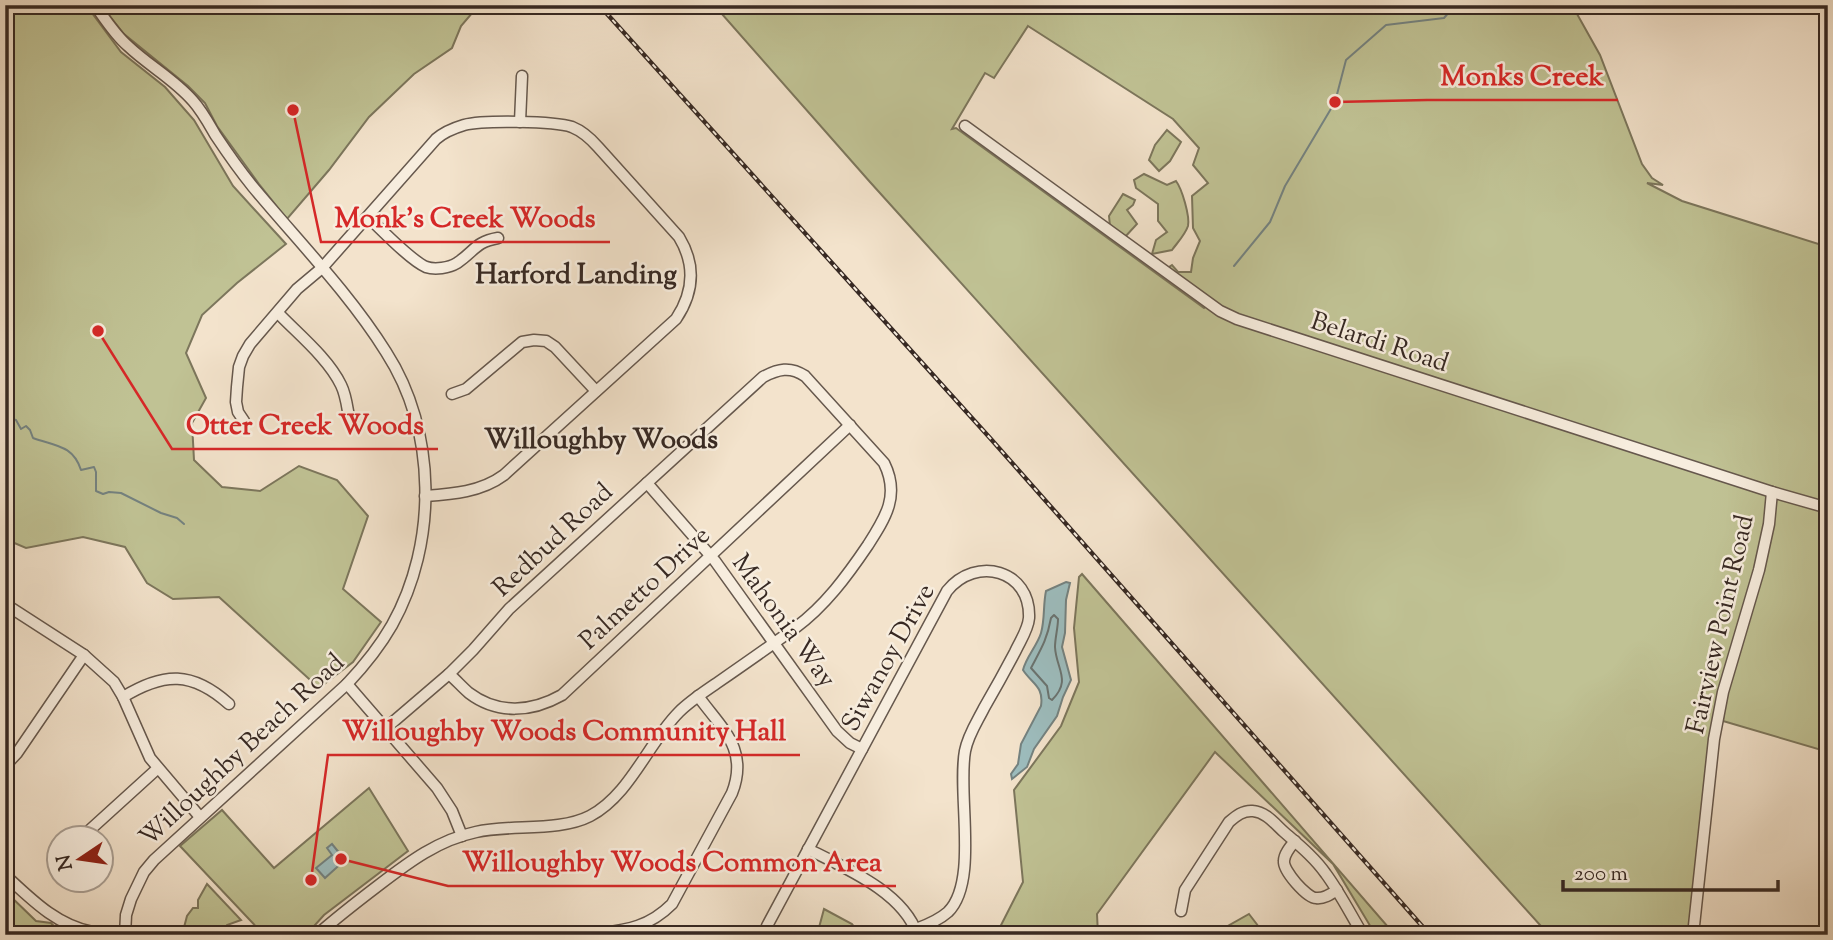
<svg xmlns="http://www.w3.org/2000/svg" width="1833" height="940" font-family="'Sorts Mill Goudy',serif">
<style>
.green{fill:#c0c294;stroke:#7c765c;stroke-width:2;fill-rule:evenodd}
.water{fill:#9dbdbe;stroke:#748280;stroke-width:2}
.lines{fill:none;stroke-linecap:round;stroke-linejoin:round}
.shore{stroke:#6a7370;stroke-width:2}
.stream{stroke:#748280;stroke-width:2}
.minor-casing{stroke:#66584d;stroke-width:13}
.minor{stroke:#f7edde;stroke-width:10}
.rail-casing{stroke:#372923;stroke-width:4.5}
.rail{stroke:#f7edde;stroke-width:2;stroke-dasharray:5;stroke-linecap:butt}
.labels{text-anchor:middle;stroke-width:5;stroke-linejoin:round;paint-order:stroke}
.street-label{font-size:26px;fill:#372923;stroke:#f7edde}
.neighbourhood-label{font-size:28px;font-weight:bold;fill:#372923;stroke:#f7edde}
.leader{fill:none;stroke:#d62828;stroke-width:2.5}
.callout-dot{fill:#d62828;stroke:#f7edde;stroke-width:2.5}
.callout-label{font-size:28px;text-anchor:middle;font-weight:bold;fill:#d62828;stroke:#f7edde;stroke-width:5;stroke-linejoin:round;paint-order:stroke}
</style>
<rect width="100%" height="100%" fill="#f3e3cc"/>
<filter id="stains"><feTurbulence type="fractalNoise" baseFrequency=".00286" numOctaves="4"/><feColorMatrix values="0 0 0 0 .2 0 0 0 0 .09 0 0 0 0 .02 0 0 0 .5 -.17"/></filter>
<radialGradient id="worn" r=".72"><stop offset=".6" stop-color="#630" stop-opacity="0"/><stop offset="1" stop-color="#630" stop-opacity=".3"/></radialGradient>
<g class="green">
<polygon points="5,5 86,5 121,52 165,87 194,120 233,186 286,244 237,283 202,315 186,353 206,398 192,423 194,460 222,487 260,491 299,466 337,480 368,516 343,589 381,622 353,662 319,688 219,597 173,599 147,583 125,547 83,537 26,548 5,539"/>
<polygon points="101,5 479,5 461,26 452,48 414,74 369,117 329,170 287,219 259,184 217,126 205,103 188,86 124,34"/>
<path d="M714 5H1572L1600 55 1642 164 1652 178 1663 185 1647 183 1682 201 1828 247V752L1723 721 1726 683 1694 935H1549L870 182ZM1028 26 1173 119 1199 148 1193 165 1208 183 1192 196 1193 228 1200 241 1193 258 1191 272H1178L1172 265 1166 269 1210 303 1204 308 956 128 952 129 985 73 994 78Z"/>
<polygon points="1167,130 1181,142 1170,161 1159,171 1149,160 1155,145"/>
<path d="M1144 174 1167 185 1176 181C1182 189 1190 216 1188 226 1185 235 1177 243 1172 250L1152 254 1156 240 1167 232 1158 221V204L1136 188 1134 180Z"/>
<polygon points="1123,194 1135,200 1133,205 1127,210 1137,224 1124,238 1110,226 1109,216"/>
<polygon points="1082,574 1395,935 1378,935 1372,929 1333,864 1215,752 1097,914 1098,935 996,935 1023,882 1014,790 1061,726 1079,682 1074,628 1079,577"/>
<polygon points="369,788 408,851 324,915 306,935 264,935 180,846 222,810 274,868"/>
<polygon points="207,884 241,920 227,925 221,935 182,935 187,916 193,908 198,908 198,900"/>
<polygon points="5,891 36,921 51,923 62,935 5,935"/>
<polygon points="824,909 852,924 860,935 817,935"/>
<polygon points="1249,914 1265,935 1201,935 1224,928"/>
</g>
<g class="water">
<path d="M1066 582 1070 583 1066 600 1065 633 1062 647 1071 680 1063 697 1057 716 1034 749 1027 767 1012 779 1011 774 1018 764 1021 744 1041 706C1044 686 1032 684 1023 670 1026 657 1037 646 1041 633 1045 619 1043 605 1046 591Z"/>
<polygon points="332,844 345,860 325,878 316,868 332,855 327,848"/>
</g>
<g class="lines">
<path class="shore" d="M1054 615 1058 619C1058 628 1055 638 1055 647 1056 669 1072 680 1052 700L1049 698 1047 686 1031 668C1041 649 1047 640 1051 618Z"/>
<g class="stream">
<polyline points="1234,266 1270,222 1285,186 1335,102 1346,60 1386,25 1444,18 1455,5"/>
<path d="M5 423 10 422 12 419 16 420 21 429 26 426 30 430 33 438C55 446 73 445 81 470L94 467 96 472V491L103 494 109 492 121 493 161 513 177 518 184 524"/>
</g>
<g class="minor-casing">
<g id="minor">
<path d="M95 5C105 19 115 35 128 46 149 66 174 79 193 101 202 111 209 124 216 136 228 154 240 171 253 187 298 241 349 293 386 352 437 431 438 543 392 625 380 646 364 666 347 684L154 860 144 872 131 899 126 915 125 935"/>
<polyline points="520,122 522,76"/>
<polyline points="965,126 1220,311 1237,319 1772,492 1828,508"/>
<path d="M368 217C381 229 410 260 426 267 435 270 449 268 457 263 475 251 475 242 498 238"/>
<path d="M278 313C298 334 328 358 341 385 346 395 347 406 349 417"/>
<polyline points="452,394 466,389 522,342 534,340 546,341 555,347 596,391"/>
<path d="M244 421 238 412 236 402 237 387 239 367 243 356 250 344 297 289 322 268 436 139C444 132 454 128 464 125 483 120 554 121 572 127 582 131 591 139 598 147L679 237C696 265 694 292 676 319L504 475C481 492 453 494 425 496"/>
<polyline points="647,483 715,561 837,731 850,743 862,749"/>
<polyline points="5,604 84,655 114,682 123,697 150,758 200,817"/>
<path d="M449 674C456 680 462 687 469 693 498 715 532 712 562 695L850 425"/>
<polyline points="347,684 437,788 452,811 462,836"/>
<path d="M123 697C164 672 192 671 229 704"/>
<polyline points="5,766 17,753 84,655"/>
<polyline points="81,838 157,769"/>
<path d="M1295 841C1290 847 1284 854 1284 861 1283 871 1307 898 1316 898 1324 899 1331 894 1337 890"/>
<path d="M808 849C845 868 903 892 917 934"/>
<path d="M5 875C31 899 56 925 92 932 102 934 114 934 125 934"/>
<path d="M1181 911 1185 890 1229 822C1236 816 1243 810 1253 811 1266 812 1275 824 1284 832 1299 845 1315 858 1326 874 1340 893 1351 915 1363 935"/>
<path d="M317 935C337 917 358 901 379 885 409 862 438 840 476 832 511 824 559 832 590 816 630 795 648 743 679 712 690 701 704 692 717 683 743 665 769 647 795 628 825 606 847 576 868 545 886 517 900 495 884 463L805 376C790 366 778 369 763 377L509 609 473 650 449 674 386 728"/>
<path d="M588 935C622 930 646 930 672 904L732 793C749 749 722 729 698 696"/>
<path d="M764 935 767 926 947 591C976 555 1031 570 1029 618 1028 630 1020 641 1015 652 1005 671 995 689 984 708 977 722 968 735 965 751 957 793 979 882 948 912 939 920 927 925 916 929"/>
<polyline points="1693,935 1714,739 1723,692 1759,570 1769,524 1772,492"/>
</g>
</g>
<use href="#minor" class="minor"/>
<g class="rail-casing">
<polyline id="rail" points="599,5 990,438 1430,935"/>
</g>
<use href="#rail" class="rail"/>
</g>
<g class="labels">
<g class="street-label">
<text transform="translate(1380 341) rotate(18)" y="9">Belardi Road</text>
<text transform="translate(552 539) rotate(-43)" y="9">Redbud Road</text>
<text transform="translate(644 587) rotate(-43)" y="9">Palmetto Drive</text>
<text transform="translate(785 620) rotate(54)" y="9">Mahonia Way</text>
<text transform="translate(1719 624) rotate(-77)" y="9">Fairview Point Road</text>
<text transform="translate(887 657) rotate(-61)" y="9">Siwanoy Drive</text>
<text transform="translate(241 749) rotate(-43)" y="9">Willoughby Beach Road</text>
</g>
<g class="neighbourhood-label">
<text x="576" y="283">Harford Landing</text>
<text x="601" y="448">Willoughby Woods</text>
</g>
</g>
<path class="leader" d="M1335 102L1427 100H1618M293 110L321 242H610M98 331L172 449H438M311 880L328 755H800M341 859L448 886H896"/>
<g class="callout-dot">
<circle cx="1335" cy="102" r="7"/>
<circle cx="293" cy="110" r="7"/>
<circle cx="98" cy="331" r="7"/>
<circle cx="311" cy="880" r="7"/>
<circle cx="341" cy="859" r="7"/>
</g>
<g class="callout-label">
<text x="1522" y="85">Monks Creek</text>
<text x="465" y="227">Monk's Creek Woods</text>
<text x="305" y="434">Otter Creek Woods</text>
<text x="564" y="740">Willoughby Woods Community Hall</text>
<text x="672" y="871">Willoughby Woods Common Area</text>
</g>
<rect width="1833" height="940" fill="none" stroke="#f3e3cc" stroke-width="28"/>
<rect x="7" y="7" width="1819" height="926" fill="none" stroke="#372923" stroke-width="3.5"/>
<rect x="14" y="14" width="1805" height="912" fill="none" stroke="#372923" stroke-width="2"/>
<g transform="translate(80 859) rotate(257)"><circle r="33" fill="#f7edde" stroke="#aa9f93" stroke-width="2"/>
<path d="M0-5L12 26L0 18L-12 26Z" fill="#8f2418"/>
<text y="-10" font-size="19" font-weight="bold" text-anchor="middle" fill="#372923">N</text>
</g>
<path d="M1563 880v10h215v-10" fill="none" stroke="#372923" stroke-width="3.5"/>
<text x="1574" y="880" font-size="21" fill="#372923" stroke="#f7edde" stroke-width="5" paint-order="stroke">200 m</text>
<rect width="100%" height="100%" filter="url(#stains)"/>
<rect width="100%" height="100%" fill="url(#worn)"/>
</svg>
